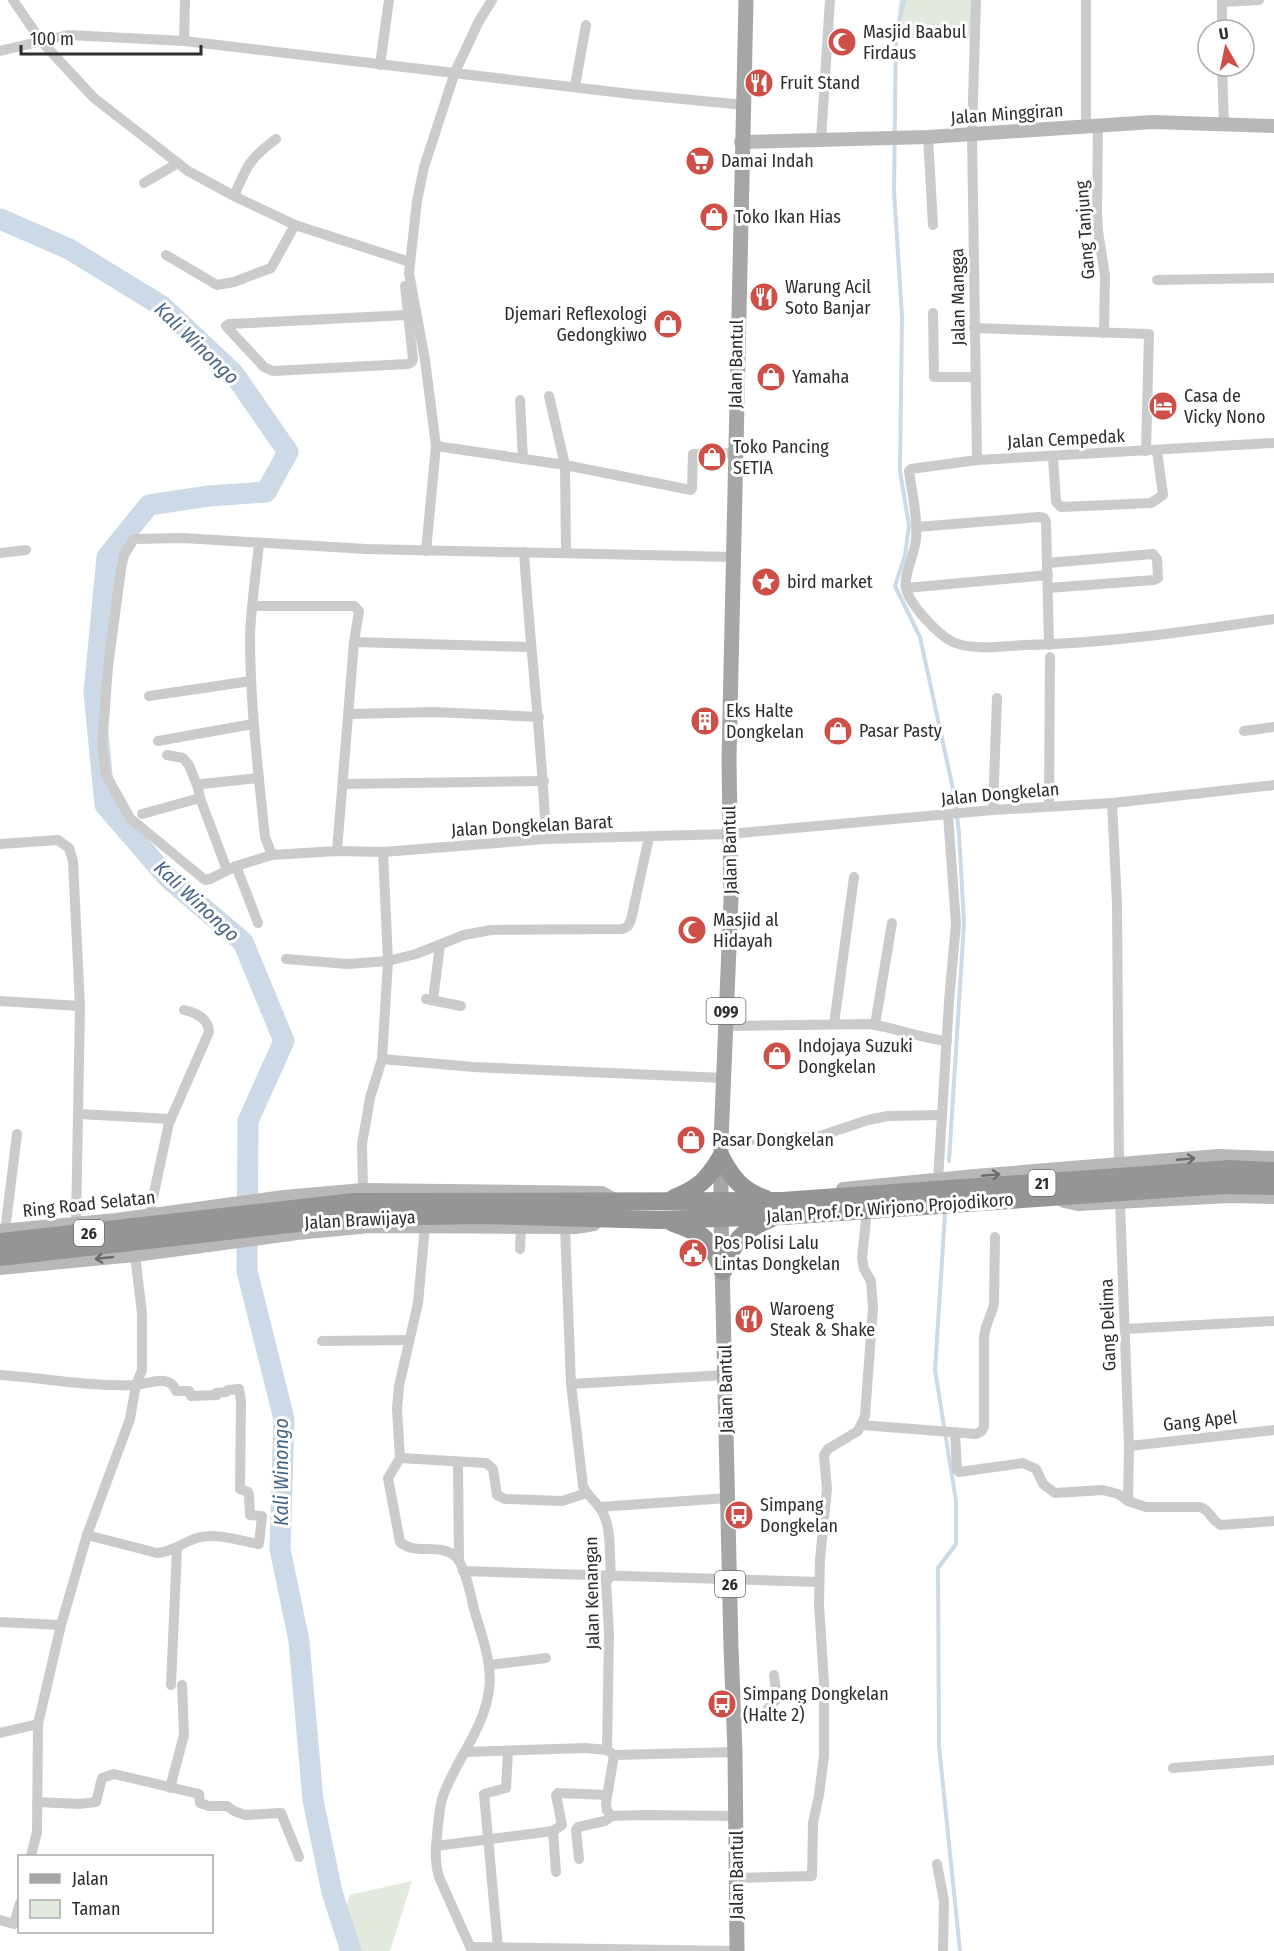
<svg xmlns="http://www.w3.org/2000/svg" width="1274" height="1951" font-family="'Fira Sans Condensed',sans-serif">
<style>
.green{fill:#e2e9dd}
.lines{fill:none;stroke-linecap:round;stroke-linejoin:round}
.stream{stroke:#ccd9e7;stroke-width:4}
.river{stroke:#ccd9e7;stroke-width:21}
.street{stroke:#cbcbcb;stroke-width:10}
.secondary{stroke:#b8b8b8;stroke-width:14}
.primary{stroke:#a6a6a6;stroke-width:15}
.highway{stroke:#959595;stroke-width:18}
.oneway{stroke:#6c6c6c}
.labels{text-anchor:middle;stroke-width:6;stroke-linejoin:round;paint-order:stroke}
.shield{fill:#fff;stroke:#6d6d6d;stroke-width:1.5}
.shield-label{font-size:16px;font-weight:bold;fill:#2e2e2e}
.poi-label{font-size:18px;fill:#2e2e2e;stroke:#fff;text-anchor:start}
.street-label{font-size:18px;fill:#2e2e2e;stroke:#fff}
.water-label{font-size:20px;font-style:italic;fill:#466485;stroke:#fff}
</style>
<rect width="100%" height="100%" fill="#fff"/>
<g class="green">
<polygon points="899,0 976,0 975,39 897,38"/>
<polygon points="412,1881 390,1951 339,1951 349,1895"/>
</g>
<g class="lines">
<g class="stream">
<polyline points="904,0 896,34 894,191 902,317 900,471 909,526 905,555 895,586 920,637 955,798 959,834 964,923 949,1161"/>
<polyline points="945,1214 935,1370 956,1501 956,1544 938,1568 939,1746 960,1951"/>
</g>
<polyline class="river" points="0,219 69,249 162,306 234,374 288,452 266,492 209,496 149,505 107,557 94,693 105,805 168,878 243,942 284,1041 248,1121 247,1271 284,1419 280,1549 299,1641 313,1800 332,1892 351,1951"/>
<g class="street">
<polyline points="13,0 41,41 94,98 188,171 234,196 295,225 410,262"/>
<polyline points="976,0 972,134 977,460"/>
<polyline points="1222,30 1222,2 1259,0"/>
<polyline points="184,41 185,0"/>
<polyline points="0,51 68,35 184,41 631,94 744,105"/>
<polyline points="380,65 389,0"/>
<polyline points="1222,66 1224,124"/>
<polyline points="575,86 586,25"/>
<polyline points="1098,125 1097,214 1098,231 1105,276 1104,333"/>
<polyline points="1086,127 1086,0"/>
<polyline points="928,137 933,225"/>
<polyline points="821,140 830,0"/>
<polyline points="144,183 178,163"/>
<path d="M234 196C247 166 249 159 276 139"/>
<polyline points="166,255 217,285 234,282 271,268 295,225"/>
<polyline points="1157,280 1274,278"/>
<polyline points="405,286 413,359 412,362 408,364 273,371 264,367 226,326 229,324 407,315"/>
<polyline points="933,313 934,377 976,377"/>
<polyline points="974,328 1149,334 1146,451"/>
<polyline points="549,396 565,465 566,553"/>
<polyline points="520,400 523,459"/>
<path d="M1274 443 977 460 911 469 909 471C912 494 918 517 916 539 915 554 903 575 906 588 909 604 938 635 953 642 974 651 1003 646 1025 645 1109 643 1191 631 1274 619"/>
<polyline points="436,446 565,465 691,490 692,488 693,454 734,453"/>
<polyline points="1053,457 1056,502 1061,507 1151,503 1163,495 1157,451"/>
<polyline points="917,527 1039,517 1044,518 1046,522 1049,645"/>
<path d="M259 544C256 574 251 605 250 636 250 703 258 770 265 837L272 855 337 851 383 852 546 839 729 834 993 810 1112 803 1274 785"/>
<polyline points="426,551 436,446 425,360 409,273 417,201 424,167 455,72 479,21 492,0"/>
<path d="M524 552C530 648 542 743 546 839"/>
<polyline points="0,553 26,550"/>
<polyline points="1047,563 1153,554 1157,559 1158,578 1154,580 1048,588"/>
<polyline points="906,588 1048,575"/>
<polyline points="253,606 354,606 359,611 354,642 337,851"/>
<polyline points="354,642 530,647"/>
<polyline points="149,696 251,681"/>
<polyline points="349,714 434,712 539,717"/>
<polyline points="1244,731 1274,727"/>
<polyline points="158,741 253,724"/>
<polyline points="167,755 183,758 189,765 198,788"/>
<polyline points="344,784 544,781"/>
<polyline points="1112,803 1117,904 1119,1165"/>
<polyline points="1049,806 1050,657"/>
<polyline points="993,810 997,698"/>
<polyline points="142,814 200,798"/>
<polyline points="0,844 58,840 69,848 73,861 80,1006 76,1224"/>
<polyline points="272,855 236,866 210,879 205,880 130,818 106,775 102,746 108,667 121,569 124,555 134,539 183,538 366,549 734,557"/>
<polyline points="236,866 258,923"/>
<polyline points="227,870 200,798 198,788 202,784 259,778"/>
<polyline points="286,959 348,964 388,961 416,954 464,935 491,930 623,929 628,926 631,920 649,837"/>
<polyline points="426,999 461,1006"/>
<polyline points="433,1000 440,945"/>
<polyline points="0,1001 80,1006"/>
<polyline points="834,1024 854,877"/>
<polyline points="875,1025 892,923"/>
<path d="M725 1026 870 1024C896 1028 920 1038 947 1041"/>
<polyline points="382,1059 473,1067 723,1078"/>
<polyline points="79,1114 171,1119"/>
<polyline points="721,1141 817,1137 868,1120 888,1116 942,1115"/>
<polyline points="938,1180 949,1001 956,924 948,815"/>
<polyline points="363,1190 362,1144 370,1098 382,1059 388,961 383,852"/>
<polyline points="1120,1203 1129,1446 1128,1501"/>
<path d="M149 1216 169 1123 209 1032C208 1018 197 1013 184 1010"/>
<path d="M425 1226 418 1303 399 1386 397 1409 400 1458 388 1478 400 1542C415 1556 441 1542 456 1557 465 1566 471 1596 474 1609 481 1634 493 1663 489 1690 484 1730 454 1762 442 1799 439 1811 438 1824 437 1836 435 1850 435 1863 439 1877L472 1951"/>
<path d="M565 1227 571 1384 583 1486C588 1497 598 1503 603 1513 612 1531 609 1557 611 1576L606 1582 609 1633 607 1750 614 1755 606 1803 607 1811 612 1816"/>
<polyline points="5,1231 17,1134"/>
<polyline points="520,1249 521,1227"/>
<polyline points="1125,1329 1274,1321"/>
<polyline points="322,1341 409,1340"/>
<path d="M0 1375C45 1378 91 1387 135 1385 150 1384 170 1373 176 1391H189L191 1396 217 1395 216 1393 226 1392 228 1390 239 1389 241 1401 240 1489 248 1492 249 1495 250 1515 262 1516 259 1544C241 1541 215 1532 197 1538 183 1542 173 1552 157 1553L87 1535"/>
<polyline points="571,1384 725,1375"/>
<path d="M862 1425 976 1434 982 1431 984 1426V1337C985 1324 992 1315 994 1303L995 1237"/>
<path d="M955 1432 957 1470 959 1472 1023 1463 1036 1469 1043 1484 1055 1493 1103 1490 1118 1494 1128 1501 1146 1507H1200C1211 1510 1211 1521 1221 1525L1274 1521"/>
<polyline points="1129,1446 1274,1430"/>
<polyline points="400,1458 486,1463 493,1469 497,1495 505,1499 562,1501 587,1493"/>
<polyline points="458,1462 459,1561"/>
<polyline points="599,1507 728,1498"/>
<polyline points="463,1571 819,1582"/>
<polyline points="0,1622 61,1625"/>
<polyline points="489,1665 546,1658"/>
<polyline points="171,1685 177,1548"/>
<polyline points="734,1717 764,1713 777,1699 774,1675"/>
<polyline points="0,1733 38,1724 61,1625 87,1535 130,1419 136,1385 142,1370 142,1313 135,1255"/>
<polyline points="465,1752 585,1748 607,1750"/>
<polyline points="614,1755 735,1752"/>
<polyline points="1173,1768 1274,1760"/>
<polyline points="170,1788 184,1735 182,1685"/>
<polyline points="37,1802 79,1804 96,1802 102,1778 114,1774 199,1794 200,1803 209,1806 227,1806 234,1811 245,1815 281,1813 299,1857"/>
<polyline points="553,1831 556,1872"/>
<polyline points="436,1846 553,1831 562,1825 556,1795 558,1793 607,1795"/>
<polyline points="31,1856 37,1832 38,1724"/>
<polyline points="579,1859 576,1830 578,1827 605,1821 612,1816 644,1815 736,1816"/>
<polyline points="937,1864 944,1901 943,1951"/>
<polyline points="737,1878 812,1876 813,1823 819,1795 824,1756 824,1683 819,1604 820,1559 827,1489 824,1455 828,1449 858,1431 865,1416 873,1308 871,1281 864,1269 862,1258 867,1210"/>
<polyline points="0,1920 14,1924 20,1903"/>
<polyline points="471,1947 737,1951"/>
<polyline points="498,1947 484,1794 506,1788 508,1751"/>
</g>
<g class="secondary">
<polyline points="741,142 928,137 1153,122 1274,126"/>
<polyline points="843,1189 975,1176 1218,1156 1274,1158"/>
<polyline points="1064,1201 1078,1204 1229,1196 1274,1197"/>
<polyline points="0,1231 116,1220 284,1197 363,1190 602,1193 611,1198"/>
<polyline points="0,1268 135,1255 297,1233 370,1226 576,1227 594,1224"/>
</g>
<g class="primary">
<polyline points="721,1202 721,1141 731,899 729,759 746,0"/>
<polyline points="721,1218 731,1647 735,1752 737,1951"/>
</g>
<g class="highway">
<path d="M721 1157C732 1178 742 1191 766 1199"/>
<path d="M674 1198C699 1188 707 1180 721 1157"/>
<path d="M673 1223C706 1234 709 1239 723 1271"/>
<polyline points="0,1242 354,1202 782,1201 1229,1169 1274,1171"/>
<polyline points="0,1257 298,1223 370,1217 480,1215 659,1220 783,1216 1223,1185 1274,1186"/>
<path d="M723 1271C735 1240 739 1232 770 1219"/>
</g>
</g>
<defs><path id="oneway-shaft" d="M-6 0H5M1.5-3L5.5 0L1.5 3" fill="none" stroke-width="1.6" stroke-linecap="round" stroke-linejoin="round" transform="scale(1.5)"/></defs>
<g class="oneway">
<use href="#oneway-shaft" transform="translate(1186 1159) rotate(-5)"/>
<use href="#oneway-shaft" transform="translate(991 1175) rotate(-5)"/>
<use href="#oneway-shaft" transform="translate(104 1258) rotate(174)"/>
</g>
<defs>
<g id="mosque-disc" transform="scale(1.5)"><circle r="9.5" fill="#ce4f47" stroke="#fff"/><path d="M3.5-4.9A6 6 0 1 0 3.5 4.9A5 5 0 1 1 3.5-4.9Z" fill="#fff"/></g>
<g id="restaurant-disc" transform="scale(1.5)"><circle r="9.5" fill="#ce4f47" stroke="#fff"/><path d="M-5-6h1v4h1v-4h1v4h1v-4h1v5L-1.5 .5V6h-2V.5L-5-1ZM5-6V6H3V1.5H1.5Q1.5-4 5-6Z" fill="#fff"/></g>
<g id="supermarket-disc" transform="scale(1.5)"><circle r="9.5" fill="#ce4f47" stroke="#fff"/><path d="M-6-5.5h2.5l.6 2H6L4.5 2H-2.5L-4.4-4H-6ZM-1.5 3.2a1.3 1.3 0 1 0 .1 0ZM3 3.2a1.3 1.3 0 1 0 .1 0Z" fill="#fff"/></g>
<g id="shop-disc" transform="scale(1.5)"><circle r="9.5" fill="#ce4f47" stroke="#fff"/><path d="M-5-2.5h2.3a2.7 3.5 0 0 1 5.4 0H5L5.5 6h-11ZM-1.5-2.5h3a1.5 2.3 0 0 0-3 0Z" fill="#fff"/></g>
<g id="hotel-disc" transform="scale(1.5)"><circle r="9.5" fill="#ce4f47" stroke="#fff"/><path d="M-6-4.5h1.5V1H6V5H4.5V3h-9V5H-6ZM-4 0a1.8 1.8 0 1 1 3.6 0ZM.5 0V-2.5h3Q6-2.5 6 0Z" fill="#fff"/></g>
<g id="sight-disc" transform="scale(1.5)"><circle r="9.5" fill="#ce4f47" stroke="#fff"/><path d="M0-6L1.8-2.2L6-1.7L2.9 1.2L3.7 5.4L0 3.3L-3.7 5.4L-2.9 1.2L-6-1.7L-1.8-2.2Z" fill="#fff"/></g>
<g id="building-disc" transform="scale(1.5)"><circle r="9.5" fill="#ce4f47" stroke="#fff"/><path d="M-4-6H4V6H1V3H-1V6H-4ZM-2.5-4.3h1.7v1.8h-1.7ZM.8-4.3h1.7v1.8H.8ZM-2.5-1h1.7V.8h-1.7ZM.8-1h1.7V.8H.8Z" fill="#fff"/></g>
<g id="civic-disc" transform="scale(1.5)"><circle r="9.5" fill="#ce4f47" stroke="#fff"/><path d="M-.6-6.5H3V-4.5H.6V-3L4-1V1h2V6H-6V1h2V-1L-.6-3ZM-1.2 2.5V6h2.4V2.5Z" fill="#fff"/></g>
<g id="bus-disc" transform="scale(1.5)"><circle r="9.5" fill="#ce4f47" stroke="#fff"/><path d="M-5-6H5V4H4V6H2V4H-2V6H-4V4H-5ZM-3.5-4V0h7V-4ZM-3.5 1.2v1.5H-2V1.2ZM2 1.2v1.5H3.5V1.2Z" fill="#fff"/></g>
</defs>
<g fill-rule="evenodd">
<use href="#mosque-disc" x="842" y="42"/>
<use href="#restaurant-disc" x="759" y="83"/>
<use href="#supermarket-disc" x="700" y="161"/>
<use href="#shop-disc" x="714" y="217"/>
<use href="#restaurant-disc" x="764" y="297"/>
<use href="#shop-disc" x="668" y="324"/>
<use href="#shop-disc" x="771" y="377"/>
<use href="#hotel-disc" x="1163" y="406"/>
<use href="#shop-disc" x="712" y="457"/>
<use href="#sight-disc" x="766" y="582"/>
<use href="#building-disc" x="705" y="721"/>
<use href="#shop-disc" x="838" y="731"/>
<use href="#mosque-disc" x="692" y="930"/>
<use href="#shop-disc" x="777" y="1056"/>
<use href="#shop-disc" x="691" y="1140"/>
<use href="#civic-disc" x="693" y="1253"/>
<use href="#restaurant-disc" x="749" y="1319"/>
<use href="#bus-disc" x="739" y="1515"/>
<use href="#bus-disc" x="722" y="1704"/>
</g>
<g class="labels">
<g class="shield">
<rect x="706.5" y="998" width="39" height="26" rx="4.5"/>
<rect x="1028.5" y="1170" width="27" height="26" rx="4.5"/>
<rect x="74" y="1220" width="30" height="26" rx="4.5"/>
<rect x="715" y="1571" width="30" height="26" rx="4.5"/>
</g>
<g class="shield-label">
<text x="726" y="1017">099</text>
<text x="1042" y="1189">21</text>
<text x="89" y="1239">26</text>
<text x="730" y="1590">26</text>
</g>
<g class="poi-label">
<text x="863" y="38">Masjid Baabul<tspan x="863" dy="21">Firdaus</tspan></text>
<text x="780" y="89">Fruit Stand</text>
<text x="721" y="167">Damai Indah</text>
<text x="735" y="223">Toko Ikan Hias</text>
<text x="785" y="293">Warung Acil<tspan x="785" dy="21">Soto Banjar</tspan></text>
<text x="647" y="320" text-anchor="end">Djemari Reflexologi<tspan x="647" dy="21">Gedongkiwo</tspan></text>
<text x="792" y="383">Yamaha</text>
<text x="1184" y="402">Casa de<tspan x="1184" dy="21">Vicky Nono</tspan></text>
<text x="733" y="453">Toko Pancing<tspan x="733" dy="21">SETIA</tspan></text>
<text x="787" y="588">bird market</text>
<text x="726" y="717">Eks Halte<tspan x="726" dy="21">Dongkelan</tspan></text>
<text x="859" y="737">Pasar Pasty</text>
<text x="713" y="926">Masjid al<tspan x="713" dy="21">Hidayah</tspan></text>
<text x="798" y="1052">Indojaya Suzuki<tspan x="798" dy="21">Dongkelan</tspan></text>
<text x="712" y="1146">Pasar Dongkelan</text>
<text x="714" y="1249">Pos Polisi Lalu<tspan x="714" dy="21">Lintas Dongkelan</tspan></text>
<text x="770" y="1315">Waroeng<tspan x="770" dy="21">Steak &amp; Shake</tspan></text>
<text x="760" y="1511">Simpang<tspan x="760" dy="21">Dongkelan</tspan></text>
<text x="743" y="1700">Simpang Dongkelan<tspan x="743" dy="21">(Halte 2)</tspan></text>
</g>
<g class="street-label">
<text transform="translate(1007 114) rotate(-4)" y="6">Jalan Minggiran</text>
<text transform="translate(1085 230) rotate(-94)" y="6">Gang Tanjung</text>
<text transform="translate(958 297) rotate(-91)" y="6">Jalan Mangga</text>
<text transform="translate(736 364) rotate(-89)" y="6">Jalan Bantul</text>
<text transform="translate(1066 439) rotate(-3)" y="6">Jalan Cempedak</text>
<text transform="translate(1000 794) rotate(-5)" y="6">Jalan Dongkelan</text>
<text transform="translate(532 826) rotate(-3)" y="6">Jalan Dongkelan Barat</text>
<text transform="translate(730 850) rotate(-91)" y="6">Jalan Bantul</text>
<text transform="translate(89 1204) rotate(-6)" y="6">Ring Road Selatan</text>
<text transform="translate(890 1208) rotate(-4)" y="6">Jalan Prof. Dr. Wirjono Projodikoro</text>
<text transform="translate(360 1220) rotate(-3)" y="6">Jalan Brawijaya</text>
<text transform="translate(1108 1325) rotate(-92)" y="6">Gang Delima</text>
<text transform="translate(726 1389) rotate(-91)" y="6">Jalan Bantul</text>
<text transform="translate(1200 1421) rotate(-6)" y="6">Gang Apel</text>
<text transform="translate(592 1593) rotate(-91)" y="6">Jalan Kenangan</text>
<text transform="translate(737 1875) rotate(-90)" y="6">Jalan Bantul</text>
</g>
<g class="water-label">
<text transform="translate(197 343) rotate(44)" y="7">Kali Winongo</text>
<text transform="translate(197 901) rotate(43)" y="7">Kali Winongo</text>
<text transform="translate(281 1472) rotate(-90)" y="7">Kali Winongo</text>
</g>
</g>
<rect x="18" y="1855" width="195" height="78" fill="#ffffff" stroke="#ababab" stroke-width="1.5"/>
<rect x="30" y="1874" width="30" height="9" fill="#a6a6a6" stroke="#ababab" stroke-width="1.5"/>
<text x="72" y="1885" font-size="18" fill="#2e2e2e">Jalan</text>
<rect x="30" y="1900" width="30" height="18" fill="#e2e9dd" stroke="#ababab" stroke-width="1.5"/>
<text x="72" y="1915" font-size="18" fill="#2e2e2e">Taman</text>
<g transform="translate(1226 48) rotate(351)"><circle r="28" fill="#ffffff" stroke="#ababab" stroke-width="1.5"/>
<path d="M0-4.5L10 22L0 15L-10 22Z" fill="#ce4f47"/>
<text y="-9" font-size="16" font-weight="bold" text-anchor="middle" fill="#2e2e2e">U</text>
</g>
<path d="M21 45v9h180v-9" fill="none" stroke="#2e2e2e" stroke-width="3"/>
<text x="30" y="45" font-size="18" fill="#2e2e2e" stroke="#ffffff" stroke-width="4.5" paint-order="stroke">100 m</text>
</svg>
